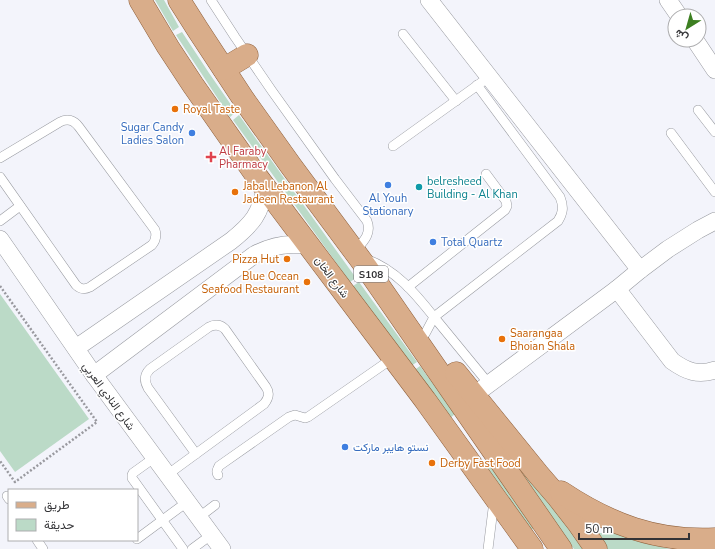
<svg xmlns="http://www.w3.org/2000/svg" width="715" height="549" font-family="'Nunito Sans',Vazirmatn,sans-serif">
<style>
.green{fill:#bbdac7}
.lines{fill:none;stroke-linecap:round;stroke-linejoin:round}
.service-casing{stroke:#989aa0;stroke-width:10}
.minor-casing{stroke:#989aa0;stroke-width:18}
.primary-casing{stroke:#8e5f3a;stroke-width:23}
.path{stroke:#99999f;stroke-width:2.5;stroke-dasharray:2 2;stroke-linecap:butt}
.service{stroke:#fff;stroke-width:9}
.minor{stroke:#fff;stroke-width:17}
.primary{stroke:#d9ad8a;stroke-width:22}
.food-dot{fill:#e8710a;stroke:#fff;stroke-width:1.5}
.shop-dot{fill:#3f7fe0;stroke:#fff;stroke-width:1.5}
.health-dot{fill:#e0444e;stroke:#fff;stroke-width:1.5}
.culture-dot{fill:#0f9aa8;stroke:#fff;stroke-width:1.5}
.labels{text-anchor:middle;stroke-width:3;stroke-linejoin:round;paint-order:stroke}
.shield{fill:#fff;stroke:#707072;stroke-width:1}
.shield-label{font-size:10px;font-weight:bold;fill:#333336}
.food-label{font-size:11px;fill:#c56008;stroke:#fff;text-anchor:start}
.shop-label{font-size:11px;fill:#366cbe;stroke:#fff;text-anchor:start}
.health-label{font-size:11px;fill:#be3a42;stroke:#fff;text-anchor:start}
.culture-label{font-size:11px;fill:#0d838f;stroke:#fff;text-anchor:start}
.street-label{font-size:11px;fill:#333336;stroke:#fff}
</style>
<rect width="100%" height="100%" fill="#f3f4fb"/>
<g class="green">
<polygon points="155,0 164,0 179,27 173,31"/>
<polygon points="182,32 209,73 236,112 230,117 176,35"/>
<polygon points="239,115 297,196 291,200 233,120"/>
<polygon points="300,200 356,278 350,282 294,204"/>
<polygon points="359,282 417,362 411,366 353,286"/>
<polygon points="0,294 89,419 15,472 0,451"/>
<polygon points="420,366 455,414 449,419 413,371"/>
<polygon points="509,444 588,549 574,549 502,449"/>
<polygon points="488,460 536,527 530,531 482,464"/>
<polygon points="605,528 651,544 670,549 607,549 596,533 602,533"/>
</g>
<g class="lines">
<g class="service-casing">
<g id="service">
<path d="M211 0 235 37 272 91 335 179 367 221C372 234 363 242 355 251"/>
<polyline points="403,34 456,101"/>
<path d="M477 85 560 197C564 207 563 213 558 221L434 317 489 384"/>
<polyline points="698,110 715,132"/>
<polyline points="671,133 715,192"/>
<polyline points="393,146 482,82"/>
<path d="M0 158 60 122C67 118 74 120 79 127L155 230C157 236 156 240 152 245L90 287C84 290 80 289 76 285L0 177"/>
<polyline points="0,221 20,206"/>
<path d="M366 259C396 270 415 293 434 317L425 334"/>
<polyline points="408,287 505,210 507,206 506,201 486,174"/>
<polyline points="154,458 133,473 132,475 132,478 183,549"/>
<path d="M167 475 264 404C269 398 270 393 266 387L225 329C220 324 215 324 209 327L150 369C144 375 144 381 148 388L196 454"/>
<path d="M218 475C216 472 217 470 219 466L289 417 295 415 305 418 308 417 393 358"/>
<polyline points="7,496 9,499"/>
<polyline points="198,518 215,505"/>
<polyline points="137,539 187,502"/>
<polyline points="37,540 43,549"/>
<polyline points="192,549 211,535"/>
<polyline points="488,549 494,501"/>
</g>
</g>
<g class="minor-casing">
<g id="minor">
<polyline points="429,0 640,270"/>
<polyline points="668,0 679,16"/>
<polyline points="695,40 715,70"/>
<polyline points="0,239 94,375 222,549"/>
<path d="M617 289 672 361C686 371 698 376 715 370"/>
<path d="M76 348 231 241C252 224 261 214 265 187"/>
<path d="M94 375 254 255C272 245 289 242 309 246"/>
<polyline points="474,395 617,289 640,270 668,249 698,230 715,221"/>
</g>
</g>
<g class="primary-casing">
<g id="primary">
<polyline points="140,0 168,47 193,85 258,178 425,400 532,549"/>
<polyline points="179,0 198,30 244,100 291,166 366,267 561,549"/>
<polyline points="224,69 247,55"/>
<polyline points="456,373 538,474 557,496 578,523 596,549"/>
<path d="M561 492C609 524 656 542 715 539"/>
</g>
</g>
<polyline class="path" points="0,286 97,422 15,482 0,461"/>
<use href="#service" class="service"/>
<use href="#minor" class="minor"/>
<use href="#primary" class="primary"/>
</g>
<g class="food-dot">
<circle cx="175" cy="109" r="4"/>
<circle cx="235" cy="192" r="4"/>
<circle cx="287" cy="259" r="4"/>
<circle cx="307" cy="282" r="4"/>
<circle cx="502" cy="339" r="4"/>
<circle cx="432" cy="463" r="4"/>
</g>
<g class="shop-dot">
<circle cx="192" cy="133" r="4"/>
<circle cx="388" cy="185" r="4"/>
<circle cx="433" cy="242" r="4"/>
<circle cx="345" cy="447" r="4"/>
</g>
<path class="health-dot" d="M209 151h4v4h4v4h-4v4h-4v-4h-4v-4h4z"/>
<circle class="culture-dot" cx="419" cy="187" r="4"/>
<g class="labels">
<rect class="shield" x="354" y="266" width="34" height="16" rx="3"/>
<g class="shield-label">
<text x="371" y="278">S108</text>
</g>
<g class="food-label">
<text x="183" y="113">Royal Taste</text>
<text x="243" y="190">Jabal Lebanon Al<tspan x="243" dy="13">Jadeen Restaurant</tspan></text>
<text x="279" y="263" text-anchor="end">Pizza Hut</text>
<text x="299" y="280" text-anchor="end">Blue Ocean<tspan x="299" dy="13">Seafood Restaurant</tspan></text>
<text x="510" y="337">Saarangaa<tspan x="510" dy="13">Bhoian Shala</tspan></text>
<text x="440" y="467">Derby Fast Food</text>
</g>
<g class="shop-label">
<text x="184" y="131" text-anchor="end">Sugar Candy<tspan x="184" dy="13">Ladies Salon</tspan></text>
<text x="388" y="202" text-anchor="middle">Al Youh<tspan x="388" dy="13">Stationary</tspan></text>
<text x="441" y="246">Total Quartz</text>
<text x="353" y="451">نستو هايبر ماركت</text>
</g>
<g class="health-label">
<text x="219" y="155">Al Faraby<tspan x="219" dy="13">Pharmacy</tspan></text>
</g>
<g class="culture-label">
<text x="427" y="185">belresheed<tspan x="427" dy="13">Building - Al Khan</tspan></text>
</g>
<g class="street-label">
<text transform="translate(332 277) rotate(53)" y="4">شارع الخان</text>
<text transform="translate(109 396) rotate(54)" y="4">شارع النادي العربي</text>
</g>
</g>
<rect x="8" y="489" width="130" height="52" fill="#ffffff" stroke="#adadaf"/>
<rect x="16" y="502" width="20" height="6" fill="#d9ad8a" stroke="#adadaf"/>
<text x="44" y="509" font-size="12" fill="#333336">طريق</text>
<rect x="16" y="519" width="20" height="12" fill="#bbdac7" stroke="#adadaf"/>
<text x="44" y="529" font-size="12" fill="#333336">حديقة</text>
<g transform="translate(687 28) rotate(217)"><circle r="19" fill="#ffffff" stroke="#adadaf"/>
<path d="M0-3L7 15L0 10L-7 15Z" fill="#3c7f21"/>
<text y="-6" font-size="11" font-weight="bold" text-anchor="middle" fill="#333336">ش</text>
</g>
<path d="M579 533v6h110v-6" fill="none" stroke="#333336" stroke-width="2"/>
<text x="585" y="533" font-size="12" fill="#333336" stroke="#ffffff" stroke-width="3" paint-order="stroke">50 m</text>
</svg>
